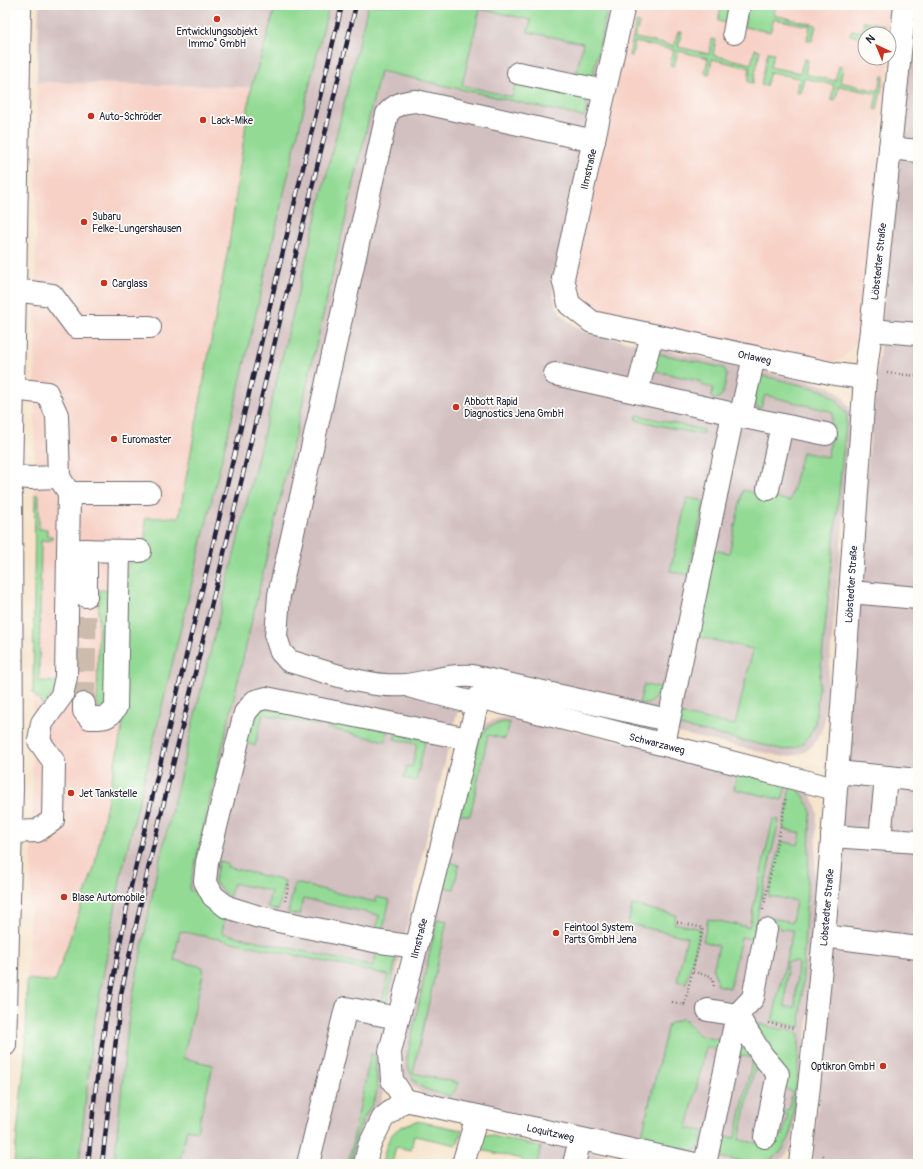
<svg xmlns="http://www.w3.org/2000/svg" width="923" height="1169" font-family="Pangolin,sans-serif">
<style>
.built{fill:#f7d1c6;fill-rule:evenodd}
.industrial{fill:#d2bfbf}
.green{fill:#93da94;stroke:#5a7e68;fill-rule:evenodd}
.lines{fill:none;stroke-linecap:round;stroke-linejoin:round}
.minor-tunnel{stroke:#ccbcad;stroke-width:22;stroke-dasharray:22 11;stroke-linecap:butt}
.minor-casing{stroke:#6c666d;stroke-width:24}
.major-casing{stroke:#6c666d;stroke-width:24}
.path{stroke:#6c666d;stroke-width:2.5;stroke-dasharray:1 3;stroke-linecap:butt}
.minor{stroke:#fff;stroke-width:22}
.major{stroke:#fff;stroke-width:22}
.rail-casing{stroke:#22223b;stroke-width:4.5}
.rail{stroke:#fdfcf7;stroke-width:3;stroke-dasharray:9;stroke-linecap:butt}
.poi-dot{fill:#c8321e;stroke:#fdfcf7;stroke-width:1.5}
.labels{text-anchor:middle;stroke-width:3.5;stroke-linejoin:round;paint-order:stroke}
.poi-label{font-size:10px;fill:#22223b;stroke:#fdfcf7;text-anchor:start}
.street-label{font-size:10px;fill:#22223b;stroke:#fdfcf7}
</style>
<rect width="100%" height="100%" fill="#fdfcf7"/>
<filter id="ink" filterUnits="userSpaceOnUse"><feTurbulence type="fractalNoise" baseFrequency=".025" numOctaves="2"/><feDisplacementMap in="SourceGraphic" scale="8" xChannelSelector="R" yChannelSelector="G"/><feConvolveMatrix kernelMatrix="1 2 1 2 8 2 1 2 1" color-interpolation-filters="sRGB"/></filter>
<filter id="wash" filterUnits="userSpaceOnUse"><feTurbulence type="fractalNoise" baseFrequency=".012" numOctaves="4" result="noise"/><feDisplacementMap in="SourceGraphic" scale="16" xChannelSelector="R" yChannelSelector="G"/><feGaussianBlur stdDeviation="0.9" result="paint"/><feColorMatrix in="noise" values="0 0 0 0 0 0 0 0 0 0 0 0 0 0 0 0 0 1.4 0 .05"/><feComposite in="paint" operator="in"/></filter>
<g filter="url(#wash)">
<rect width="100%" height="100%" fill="#f6e3ca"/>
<g class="built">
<path d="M634 5H895L859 340 842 359 832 362 600 315 586 305 580 298 575 281 576 269ZM865 34H889V58H865Z"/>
<polygon points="37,82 251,87 230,238 179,517 123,723 94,868 55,983 27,979 32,863"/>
</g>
<g class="industrial">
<polygon points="39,5 276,5 260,60 251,87 37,82"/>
<polygon points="329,5 368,5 156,875 129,1015 114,1164 79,1164 92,1038 121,875 231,421 300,124"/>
<polygon points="395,5 614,5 553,281 553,293 556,305 561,314 568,321 581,330 589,333 812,382 830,387 838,393 845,400 849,407 852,416 852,428 824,724 818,739 811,747 805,752 797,755 784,757 514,696 463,705 458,711 455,721 422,856 381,1047 383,1091 381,1101 367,1123 363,1134 357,1164 159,1164 174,960 189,890"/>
<polygon points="915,5 918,5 918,1164 814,1164 813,1156 826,1021 857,570"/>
<polygon points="512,717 785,778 807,790 812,797 816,805 817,813 816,848 808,1019 792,1145 785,1156 778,1162 773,1164 734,1164 440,1099 423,1094 416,1089 405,1077 403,1069 403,1050 444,861 480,728 488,722 500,718"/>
<polygon points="542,1142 645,1164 537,1164"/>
</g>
<g class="green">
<polygon points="276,5 329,5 300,124 231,421 121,875 92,1038 79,1164 14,1164 26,1045 27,979 55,982 94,868 123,723 119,723 122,694 128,562 146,562 145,518 179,517 230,238 251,87 260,60"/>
<polygon points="368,5 593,6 608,5 592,80 576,76 583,43 528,32 531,20 480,9 462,85 512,97 516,82 589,95 584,117 380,71 189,890 198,892 206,907 225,916 222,933 373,967 377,952 393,953 396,958 386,1007 381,1006 388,975 180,931 174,960 203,967 203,974 183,1058 213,1065 197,1131 187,1129 179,1164 114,1164 129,1015 156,875"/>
<polygon points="718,5 730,5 726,23 718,21 721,6"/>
<polygon points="746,5 776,5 774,15 816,25 812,41 807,40 810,26 774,19 770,32 744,27"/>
<polygon points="864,21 884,25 882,34 865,34 865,38 850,35 852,30 861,32"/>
<polygon points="636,22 639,23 635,38 674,46 678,32 682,32 678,47 709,54 712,39 716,40 713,55 751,64 755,49 760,50 753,83 748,82 750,68 712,59 709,74 705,73 708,58 678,51 674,66 670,65 674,50 635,42 632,56 629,56"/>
<polygon points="768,52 774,53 770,67 800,73 804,59 808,60 805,74 835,81 839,66 843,68 840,82 878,91 882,76 884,76 877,110 874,109 877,94 839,86 835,101 831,100 834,85 804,78 800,93 796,92 799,78 770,72 766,86 761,85"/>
<polygon points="656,353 724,368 727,375 723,393 720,397 715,399 711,398 713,388 701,385 702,382 648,369"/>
<path d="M759 375 822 390 837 400 847 415 815 725C806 742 804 746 785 750L675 725 678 714 735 725 753 649 695 636 713 550 729 553 743 490 790 501 802 452 827 457 834 426 831 425 833 412 765 395 761 408 757 407 753 402Z"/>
<polygon points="637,415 703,430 702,435 636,420"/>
<polygon points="35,495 39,495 39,529 47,529 47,536 52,536 52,540 41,541 39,681 61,682 44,706 33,693"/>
<polygon points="687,498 701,500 704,503 688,575 670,571"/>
<polygon points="99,590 112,590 110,708 97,708"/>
<polygon points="644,684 663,689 662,692 648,704 639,704"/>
<polygon points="261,708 322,717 319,726 263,714 255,746 245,742 252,716"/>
<polygon points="330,717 388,731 385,741 327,728"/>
<polygon points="504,722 510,723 505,739 488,735 470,816 460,814 479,738 489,726"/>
<polygon points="396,734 422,738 425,742 416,781 404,778 407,766 412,767 417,744 394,739"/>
<polygon points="737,772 787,783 782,800 734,789"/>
<path d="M791 784C802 791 806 799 811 811L800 1027 772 1021 793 930 780 929 776 923 764 921 765 917 792 922 796 901 768 896 781 841 798 845 801 833 783 829 789 802H787ZM787 962H798L795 1007H785Z"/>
<polygon points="773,819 779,820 752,939 741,937 730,988 716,985 717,980 713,970 719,946 703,941 708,919 749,927"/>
<polygon points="219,861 228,864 227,867 285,881 278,910 267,908 271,891 233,883 229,898 214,881"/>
<polygon points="449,862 459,865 454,889 444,887"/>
<polygon points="295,883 375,902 377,897 390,900 382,933 376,932 379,915 303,899 299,915 288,913"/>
<polygon points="632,905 676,915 674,923 701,929 686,983 677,981 687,937 628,924"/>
<path d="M437 919 447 921 413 1073 458 1083 457 1088 450 1096C423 1089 411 1088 407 1058Z"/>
<polygon points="683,1018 700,1036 723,1041 721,1050 706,1047 687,1128 703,1131 701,1143 694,1151 641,1139 668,1024"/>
<polygon points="758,1024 799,1033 798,1071 790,1136 781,1152 770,1160 758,1164 716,1156 720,1135 735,1138 753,1058 738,1055 739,1049 746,1048 770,1072 754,1070 739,1140 773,1146 776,1133 783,1135 788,1115 781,1114 782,1110 789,1110 792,1092 786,1089 760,1043"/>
<path d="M371 1053 375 1056C375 1066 378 1081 377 1090 375 1104 366 1112 361 1124 355 1137 353 1151 351 1164H348Z"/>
<path d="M417 1121 462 1130 457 1145 414 1136 411 1150 396 1147 392 1164H382C388 1138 389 1129 417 1121Z"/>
<polygon points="480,1133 541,1147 537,1164 521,1164 522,1159 476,1149"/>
</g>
</g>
<g filter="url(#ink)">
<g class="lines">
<polyline class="minor-tunnel" points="84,704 86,596"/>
<g class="minor-casing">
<g id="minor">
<path id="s1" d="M624 5 563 278 569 304 592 322 835 374 865 378"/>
<polyline points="734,33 739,5"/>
<polyline points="518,73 605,91"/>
<path d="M594 141 416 101C403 102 395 104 387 114L279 595 276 637 281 652 289 661C325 671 367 688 405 685 427 683 449 674 472 676L668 720"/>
<polyline points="890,148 918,151"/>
<polyline points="15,290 52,295 76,327 150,327"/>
<polyline points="871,330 918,334"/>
<polyline points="754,357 741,414 744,417 826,434"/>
<polyline points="555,374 725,412 731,417 731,424 666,734"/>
<polyline points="637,392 652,335"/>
<polyline points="5,476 30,478 59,477"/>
<polyline points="768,489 782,425"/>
<polyline points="69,493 149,493"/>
<polyline points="68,550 140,551"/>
<polyline points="850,592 918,598"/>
<polyline points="86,596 86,550"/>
<polyline points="412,687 477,704"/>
<path d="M84 704V711L90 718C103 718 109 719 116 707L119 551"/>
<polyline points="837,772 918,780"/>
<polyline points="11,832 37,831 53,820 54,762 39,741 42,723 62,695 66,677 69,493 59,477 57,415 47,393 13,389"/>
<polyline points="832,836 918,842"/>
<polyline points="880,839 886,777"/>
<polyline points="824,936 918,948"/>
<polyline points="416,947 374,941 259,917 227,907 213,896 205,881 207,862 245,713 255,701 266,698 468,739"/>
<path id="s2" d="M405 1100 392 1080 390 1052 479 697 835 789"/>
<path id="s3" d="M405 1100 695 1164"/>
<polyline points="765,1137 778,1074 762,1055 737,1015 753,998 766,930"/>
<polyline points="308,1164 346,1008 398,1018"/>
<polyline points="365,1164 369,1146 383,1118 405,1100"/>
<polyline points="463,1164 477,1116"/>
<polyline points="574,1164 580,1139"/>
<polyline points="705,1164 737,1015 708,1010"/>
<path id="s4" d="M800 1164C832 903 846 640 865 378L871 330 905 5"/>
</g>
</g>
<g class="major-casing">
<polyline id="major" points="5,1045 12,789 11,477 15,290 20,5"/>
</g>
<g class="path">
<polyline points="887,373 918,376"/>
<polyline points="285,901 289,882"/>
<polyline points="763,910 782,820 786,797"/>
<polyline points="677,922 703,928 684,1005"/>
<polyline points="693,972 711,976 714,984 713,989"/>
<polyline points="672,1002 685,1005"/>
<polyline points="768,1023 793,1028"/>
<polyline points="823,1155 830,1164"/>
</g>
<use href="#minor" class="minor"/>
<use href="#major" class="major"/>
<g class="rail-casing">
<g id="rail">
<polyline points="88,1164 95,1093 106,1017 131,886 342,5"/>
<polyline points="102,1164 121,994 151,856 356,5"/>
</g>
</g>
<use href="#rail" class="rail"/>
</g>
</g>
<g class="poi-dot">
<circle cx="217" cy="19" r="4"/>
<circle cx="91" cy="116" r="4"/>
<circle cx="203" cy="120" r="4"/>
<circle cx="84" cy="222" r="4"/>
<circle cx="104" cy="283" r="4"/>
<circle cx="456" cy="407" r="4"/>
<circle cx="114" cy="439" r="4"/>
<circle cx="71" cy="793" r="4"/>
<circle cx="64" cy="897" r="4"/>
<circle cx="556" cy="933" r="4"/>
<circle cx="883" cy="1066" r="4"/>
</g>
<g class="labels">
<g class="poi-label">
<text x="217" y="35" text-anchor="middle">Entwicklungsobjekt<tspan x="217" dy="12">Immo⁵ GmbH</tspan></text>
<text x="99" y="120">Auto-Schröder</text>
<text x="211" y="124">Lack-Mike</text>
<text x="92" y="220">Subaru<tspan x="92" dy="12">Felke-Lungershausen</tspan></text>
<text x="112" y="287">Carglass</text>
<text x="464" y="405">Abbott Rapid<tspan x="464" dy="12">Diagnostics Jena GmbH</tspan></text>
<text x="122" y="443">Euromaster</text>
<text x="79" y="797">Jet Tankstelle</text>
<text x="72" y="901">Blase Automobile</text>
<text x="564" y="931">Feintool System<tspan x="564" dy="12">Parts GmbH Jena</tspan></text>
<text x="875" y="1070" text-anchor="end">Optikron GmbH</text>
</g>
<g class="street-label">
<text transform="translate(588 169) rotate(-77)" y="4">Ilmstraße</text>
<text dy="4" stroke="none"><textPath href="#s4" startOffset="906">Löbstedter Straße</textPath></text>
<text dy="4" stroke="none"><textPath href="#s1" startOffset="502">Orlaweg</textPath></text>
<text dy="4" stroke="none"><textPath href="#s4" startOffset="582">Löbstedter Straße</textPath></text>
<text dy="4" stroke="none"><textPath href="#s2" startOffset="602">Schwarzaweg</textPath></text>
<text dy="4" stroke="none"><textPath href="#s4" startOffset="258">Löbstedter Straße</textPath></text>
<text dy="4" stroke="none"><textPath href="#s2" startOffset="169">Ilmstraße</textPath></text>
<text dy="4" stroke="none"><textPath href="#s3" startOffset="149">Loquitzweg</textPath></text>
</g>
</g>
<rect width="923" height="1169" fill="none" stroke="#fdfcf7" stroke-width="20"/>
<g transform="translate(877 46) rotate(316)"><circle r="19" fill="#fdfcf7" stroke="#a5a5ac"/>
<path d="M0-3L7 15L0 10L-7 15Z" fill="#c8321e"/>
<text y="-6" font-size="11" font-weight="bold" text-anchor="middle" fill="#22223b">N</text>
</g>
</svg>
